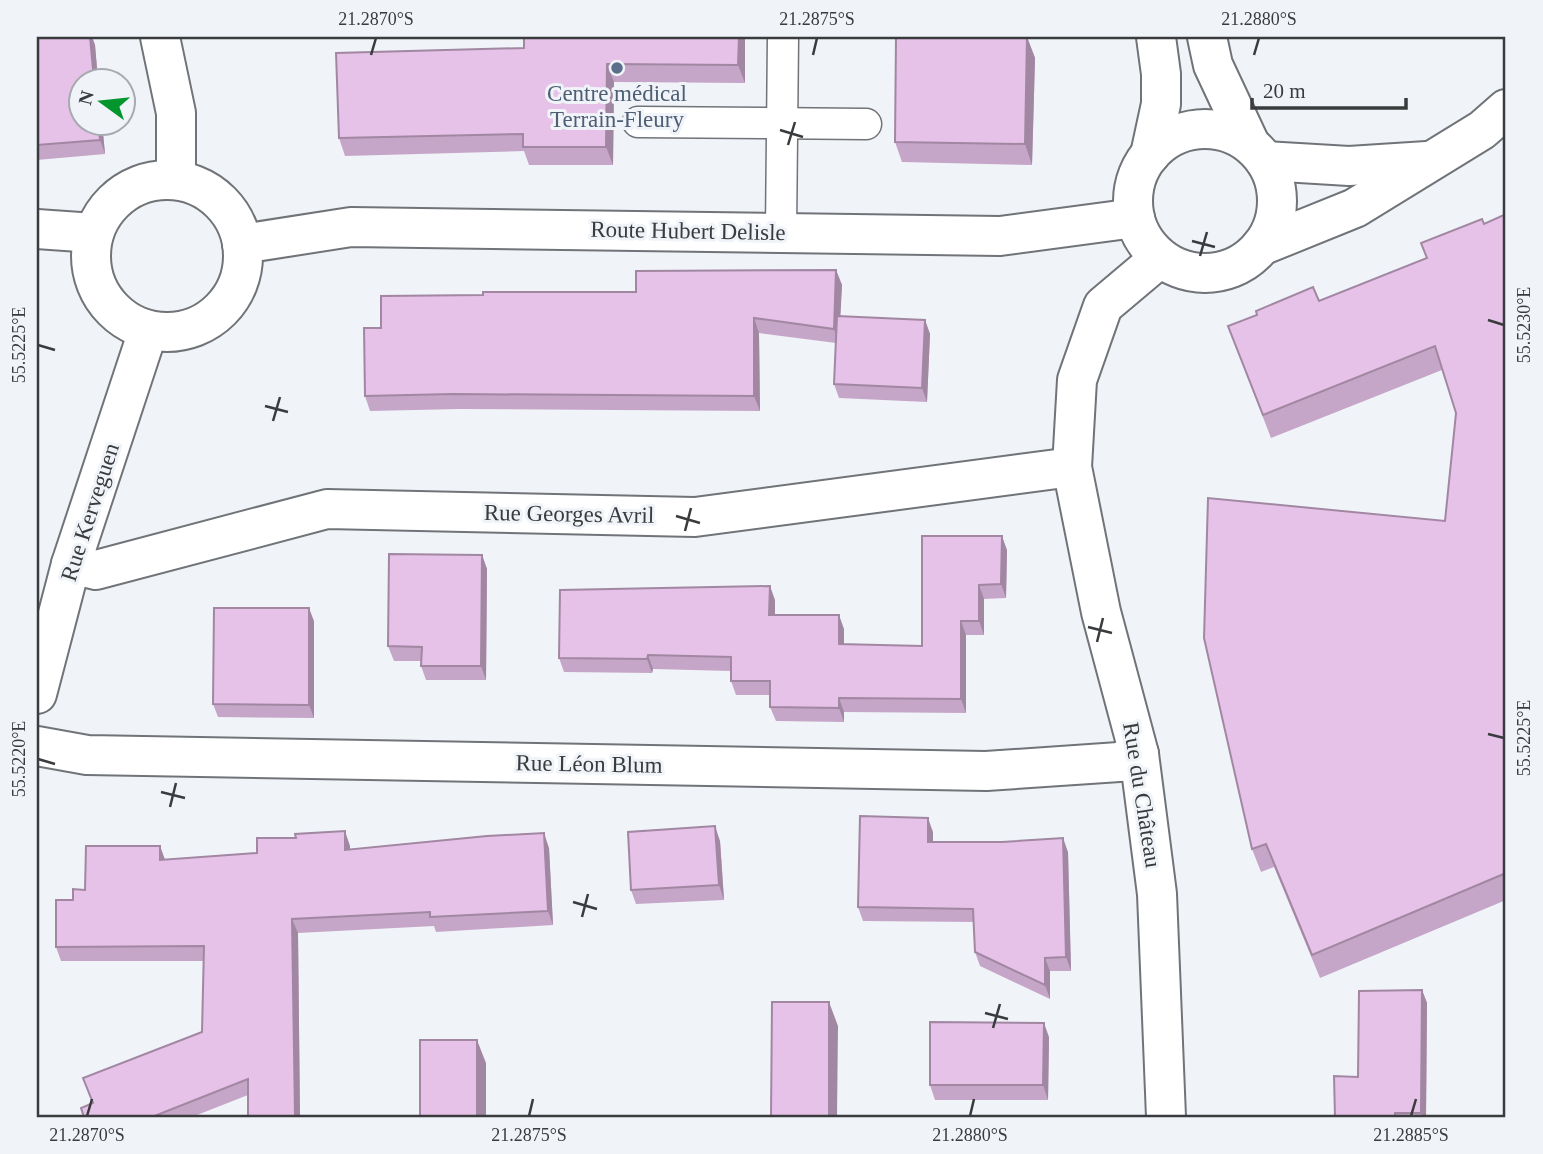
<svg xmlns="http://www.w3.org/2000/svg" width="1543" height="1154" font-family="'Times New Roman',serif">
	<rect width="100%" height="100%" fill="#f0f4f9"/>
	<g fill="none" stroke-linecap="round" stroke-linejoin="round">
		<defs>
			<g id="lane">
				<path d="M638,122L866,124"/>
				<path d="M781,232L783,37"/>
			</g>
			<g id="street">
				<path d="M160,37L176,113V179"/>
				<path d="M1160,258L1103,306L1077,380L1072,467L1101,612L1139,754L1157,894L1166,1117"/>
				<path d="M71,564L96,570L327,509L695,517L1072,467"/>
				<path d="M37,746L87,755L986,771L1119,762L1139,754"/>
			</g>
			<g id="secondary">
				<path d="M1207,37L1213,65L1250,144"/>
				<circle cx="1205" cy="201" r="72"/>
				<path d="M1150,155L1161,104V74L1156,37"/>
				<path d="M1265,161L1349,166L1427,161"/>
				<circle cx="167" cy="256" r="76"/>
				<path d="M37,229L94,233"/>
				<path d="M242,244L351,227L1000,236L1135,218"/>
				<path d="M1261,246L1355,208L1482,130L1506,109"/>
				<path d="M37,694L71,564L148,331"/>
			</g>
		</defs>
		<use href="#lane" stroke="#707377" stroke-width="33"/>
		<use href="#street" stroke="#707377" stroke-width="42"/>
		<use href="#secondary" stroke="#707377" stroke-width="42"/>
		<use href="#lane" stroke="#fff" stroke-width="30"/>
		<use href="#street" stroke="#fff" stroke-width="38"/>
		<use href="#secondary" stroke="#fff" stroke-width="38"/>
	</g>
	<g fill="#c6a6c8">
		<path d="M37,37H92L95,45L98,80H80V122H102L105,154L37,160Z"/>
		<path d="M524,37H745V83L614,82L613,165H529L524,151L345,156L339,138L524,48Z"/>
		<path d="M1027,37L1035,58L1032,165L902,162L895,142Z"/>
		<path d="M1506,214V900L1320,978L1274,867L1261,872L1252,849L1445,521L1456,413L1442,370L1271,438L1237,350L1319,301L1427,258L1484,224Z"/>
		<path d="M836,270L842,285L840,316L925,320L930,334L927,402L839,398L834,384L836,343L759,333L760,411L459,409L370,411L365,396L636,292Z"/>
		<path d="M1007,550L1006,598L984,599V635H966V713L844,712V722L776,721L770,707V695H736L731,681V671L653,669L652,673L564,672L559,658L775,600V615L844,629V644L922,646Z"/>
		<path d="M482,555L487,569L486,680H426L421,666V661H394L388,646Z"/>
		<path d="M314,621V718L218,717L213,704Z"/>
		<path d="M933,832V842L1068,852L1071,971H1050V999L980,966L975,952L974,922L863,921L858,907Z"/>
		<path d="M720,841L724,900L636,904L631,890Z"/>
		<path d="M160,846L165,860L350,846V849L549,848L553,925L436,932L434,926L298,933L300,1117H248V1095L192,1117H84L92,1103L202,1032L204,961H61L56,947L73,900L85,890Z"/>
		<path d="M1422,990L1427,1003L1426,1117H1335L1358,1077Z"/>
		<path d="M1049,1037L1048,1100H935L930,1085Z"/>
	</g>
	<g fill="#a187a2">
		<path d="M90,37H92L95,45L98,80H94Z"/>
		<path d="M739,37H745V83L738,65Z"/>
		<path d="M1027,37L1035,58L1032,165L1025,144Z"/>
		<path d="M607,64L614,82L613,165L606,147Z"/>
		<path d="M98,122H102L105,154L100,140Z"/>
		<path d="M836,270L842,285L839,344L834,329Z"/>
		<path d="M754,318L759,333L760,411L754,396Z"/>
		<path d="M925,320L930,334L927,402L922,388Z"/>
		<path d="M1002,536L1007,550L1006,598L1001,584Z"/>
		<path d="M482,555L487,569L486,680L481,666Z"/>
		<path d="M979,585L984,599V635L979,621Z"/>
		<path d="M770,586L775,600V629L769,615Z"/>
		<path d="M309,608L314,621V718L309,705Z"/>
		<path d="M839,615L844,629V658L839,644Z"/>
		<path d="M961,621L966,635V713L961,699Z"/>
		<path d="M648,655L653,669L652,673L647,659Z"/>
		<path d="M839,698L844,712V722L839,708Z"/>
		<path d="M928,818L933,832V856L928,842Z"/>
		<path d="M715,826L720,841L724,900L719,885Z"/>
		<path d="M345,831L350,846V864L345,850Z"/>
		<path d="M544,833L549,848L553,925L548,911Z"/>
		<path d="M1063,838L1068,852L1071,971L1066,957Z"/>
		<path d="M160,846L165,860H160Z"/>
		<path d="M292,919L298,933L300,1117H295Z"/>
		<path d="M1045,958L1050,971V999L1045,985Z"/>
		<path d="M1422,990L1427,1003L1426,1117H1423L1421,1113Z"/>
		<path d="M829,1002L838,1026L837,1117H829Z"/>
		<path d="M1044,1023L1049,1037L1048,1100L1043,1085Z"/>
		<path d="M477,1040L486,1063V1117H477Z"/>
	</g>
	<g fill="#e6c1e8" stroke="#a187a2" stroke-width="2">
		<path d="M37,37H90L94,80H80V122H98L100,140L37,145Z"/>
		<path d="M524,37H739L738,65L607,64L606,147H523V134L339,138L336,53L524,48Z"/>
		<path d="M896,37H1027L1025,144L895,142Z"/>
		<path d="M1506,214V873L1312,955L1266,844L1252,849L1204,638L1208,498L1445,521L1456,413L1435,346L1263,415L1228,326L1257,315L1256,311L1313,287L1319,301L1427,258L1421,243L1482,219L1484,224Z"/>
		<path d="M836,270L834,329L754,318V396L453,394L365,396L364,328H381V296L483,295V292H636V271Z"/>
		<path d="M837,316L925,320L922,388L834,384Z"/>
		<path d="M922,536H1002L1001,584L979,585V621H961V699L839,698V708L770,707V681H731V657L648,655L647,659L559,658L560,590L770,586L769,615H839V644L922,646Z"/>
		<path d="M389,554L482,555L481,666H421L422,647L388,646Z"/>
		<path d="M214,608H309V705L213,704Z"/>
		<path d="M860,816L928,818V842H1002L1063,838L1066,957L1045,958V985L975,952L973,909L858,907Z"/>
		<path d="M715,826L719,885L631,890L628,832Z"/>
		<path d="M345,831V850L487,836L544,833L548,911L430,917V912L292,919L295,1117H248V1079L152,1117H84L81,1108L93,1103L83,1078L202,1032L204,946L56,947V900H73V889L85,890L86,846H160V860L257,853V838H296L295,834Z"/>
		<path d="M1422,990L1421,1113H1395V1117H1335L1334,1076L1358,1077L1359,991Z"/>
		<path d="M772,1002H829V1117H771Z"/>
		<path d="M930,1022L1044,1023L1043,1085H930Z"/>
		<rect x="420" y="1040" width="57" height="77"/>
	</g>
	<path fill="none" stroke="#393b3d" stroke-width="2.5" d="M371,55L376,38M813,55L817,38M1254,55L1259,38M780,130L803,137M788,145L795,122M1192,241L1215,247M1200,256L1207,232M1488,320L1504,325M38,345L55,350M265,406L288,412M273,421L280,397M676,516L700,523M685,531L691,508M1088,627L1112,633M1097,642L1103,618M1488,734L1504,738M38,759L55,764M161,792L185,798M170,807L176,783M573,902L597,909M582,917L588,894M985,1013L1008,1019M993,1028L1000,1004M87,1116L92,1099M529,1116L533,1099M970,1116L974,1099M1411,1116L1416,1099"/>
	<circle fill="#5c6f8a" stroke="#f0f4f9" stroke-width="2.5" cx="617" cy="68" r="7"/>
	<g text-anchor="middle" dominant-baseline="central" stroke-width="6" stroke-linejoin="round" paint-order="stroke">
		<g font-size="23" fill="#4e5e75" stroke="#f0f4f9">
			<text x="617" y="93">Centre médical<tspan x="617" dy="26">Terrain-Fleury</tspan></text>
		</g>
		<g font-size="23" fill="#393b3d" stroke="#f0f4f9">
			<text transform="translate(688 231) rotate(1)">Route Hubert Delisle</text>
			<text transform="translate(90 512) rotate(-72)">Rue Kerveguen</text>
			<text transform="translate(569 514) rotate(1)">Rue Georges Avril</text>
			<text transform="translate(589 764) rotate(1)">Rue Léon Blum</text>
			<text transform="translate(1142 795) rotate(81)">Rue du Château</text>
		</g>
	</g>
	<rect width="1543" height="1154" fill="none" stroke="#f0f4f9" stroke-width="77"/>
	<g transform="translate(102 102) rotate(285)"><circle r="33" fill="#f0f4f9" stroke="#a7aaae" stroke-width="2"/>
	<path d="M0-5L12 26L0 18L-12 26Z" fill="#02962d"/>
	<text y="-10" font-size="19" font-weight="bold" text-anchor="middle" fill="#393b3d">N</text>
	</g>
	<path d="M1252 98v10h154v-10" fill="none" stroke="#393b3d" stroke-width="3.5"/>
	<text x="1263" y="98" font-size="21" fill="#393b3d" stroke="#f0f4f9" stroke-width="5" paint-order="stroke">20 m</text>
	<rect x="38" y="38" width="1466" height="1078" fill="none" stroke="#393b3d" stroke-width="2.5"/>
	<g font-size="18" text-anchor="middle" fill="#393b3d">
		<text x="376" y="25">21.2870°S</text>
		<text x="817" y="25">21.2875°S</text>
		<text x="1259" y="25">21.2880°S</text>
		<text transform="translate(1524 325) rotate(-90)" y="6">55.5230°E</text>
		<text transform="translate(19 345) rotate(-90)" y="6">55.5225°E</text>
		<text transform="translate(1524 738) rotate(-90)" y="6">55.5225°E</text>
		<text transform="translate(19 759) rotate(-90)" y="6">55.5220°E</text>
		<text x="87" y="1141">21.2870°S</text>
		<text x="529" y="1141">21.2875°S</text>
		<text x="970" y="1141">21.2880°S</text>
		<text x="1411" y="1141">21.2885°S</text>
	</g>
</svg>
